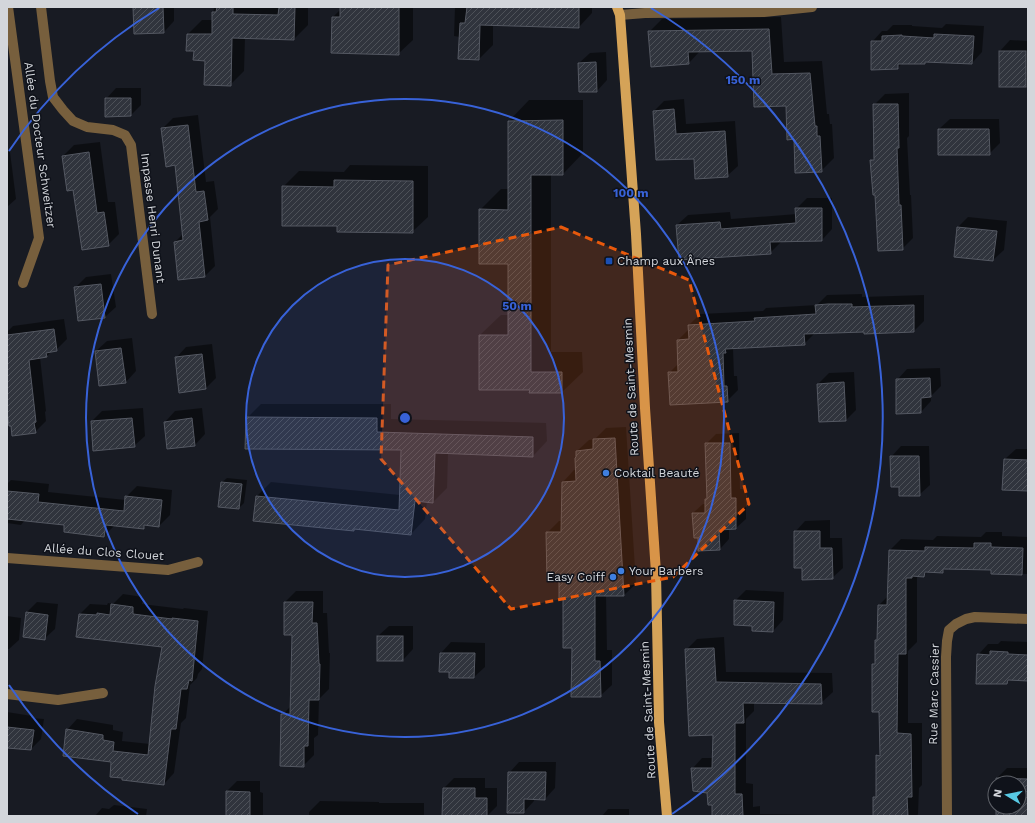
<svg xmlns="http://www.w3.org/2000/svg" width="1035" height="823" font-family="'Work Sans',sans-serif">
	<defs>
		<pattern id="building-hatch" width="6" height="6" patternUnits="userSpaceOnUse"><rect width="6" height="6" fill="#30343d"/><path d="M-1 1l2-2M0 6l6-6M5 7l2-2" fill="none" stroke="#4d5158"/></pattern>
	</defs>
	<rect width="100%" height="100%" fill="#181b23"/>
	<g fill="#0007">
		<path d="M134,7H174V21L164,32Z"/>
		<path d="M214,7H308V25L294,39L245,38L244,71L230,85L206,60L195,50L188,34L202,20H213Z"/>
		<path d="M341,7H413V40L398,54L333,17L341,9Z"/>
		<path d="M455,7H592V13L579,27L493,25V45L479,59L459,58L460,37L454,36Z"/>
		<path d="M781,17L784,62L822,61L827,114H829L830,124H832L834,158L821,171L794,138L787,105L753,50L700,51L689,63L649,32L662,19Z"/>
		<path d="M946,24L984,26L982,52L972,63L926,61L902,63L898,68L872,42L882,31H887L893,25H912V26L942,28Z"/>
		<path d="M1010,40L1028,41V86H1000V51Z"/>
		<path d="M606,52L607,80L597,91L579,63L590,53Z"/>
		<path d="M116,88H141V105L131,115L106,99Z"/>
		<path d="M909,93V136L907,138L910,195H911L913,238L902,249L872,161L875,157L874,105L885,94Z"/>
		<path d="M684,99L686,124L735,121L738,166L727,176L695,158L654,111L664,101Z"/>
		<path d="M529,100H583V153L563,174H551V352H582L583,372L562,392H531V389L480,335L501,315H509V263L480,210L501,189H509V121Z"/>
		<path d="M198,115L206,182L214,181L218,209L210,217L215,266L205,276L175,242L183,234L176,164L162,129L173,118Z"/>
		<path d="M950,119H999L1000,143L989,154L939,129Z"/>
		<path d="M100,142L108,202H115L119,234L108,245L74,189L63,156L74,145Z"/>
		<path d="M7,152H10L16,199L7,207Z"/>
		<path d="M350,165L428,166V217L412,232L338,225L283,187L299,171L344,172Z"/>
		<path d="M807,198H832V229L822,240L781,241V242L770,253L677,225L688,215L730,212L731,219L797,214L796,209Z"/>
		<path d="M968,217L1007,221L1004,250L993,260L958,227Z"/>
		<path d="M111,274L116,307L105,317L79,320L75,288L86,277Z"/>
		<path d="M862,294V297L924,295V321L914,331H865L815,333L804,344L733,348L734,376H737L738,390L727,401L669,373L679,363L678,340L688,330H690L689,325L700,314L763,311L766,308L817,305L827,295Z"/>
		<path d="M64,319L67,339L56,350L52,351L46,357H40L46,411L45,412L46,421L35,432L7,403V332L13,326Z"/>
		<path d="M132,338L136,371L126,382L96,351L107,341Z"/>
		<path d="M212,344L216,378L206,388L176,358L186,347Z"/>
		<path d="M940,368L941,386L931,396V401L921,412L897,380L907,369Z"/>
		<path d="M854,372L856,410L846,420L818,384L829,373Z"/>
		<path d="M261,404H391V419L546,423L547,441L533,456L448,453L447,488L433,502L427,501L425,519L411,534L355,528L353,530L257,496L271,482L400,495L402,449L247,418Z"/>
		<path d="M143,408L145,436L134,446L92,421L102,411Z"/>
		<path d="M202,408L205,434L195,445L165,422L175,411Z"/>
		<path d="M626,427L636,584L624,595H606L607,650H612V685L600,696L573,647L564,597L547,533L559,521H562L563,482L574,470H576L577,451L589,440L595,439L606,428Z"/>
		<path d="M739,433L740,489H746V519L736,528L729,529V539L720,549L699,537L693,513L703,504H706V499L708,498L706,444L716,434Z"/>
		<path d="M901,446H929L930,485L919,495L900,485L891,457Z"/>
		<path d="M1016,449H1028V490L1005,459Z"/>
		<path d="M227,478L247,480L244,503L239,508L221,483Z"/>
		<path d="M11,480L49,484L48,492L126,500V497L137,486L172,490L170,515L159,526L147,524L143,528L115,525L104,536L66,524L25,520L21,525L7,523V484Z"/>
		<path d="M830,520V538H842L843,568L832,578L803,567L795,532L805,521Z"/>
		<path d="M986,532H1002V536L1028,537V574L992,573V569L946,568L942,572L928,571L924,576L917,575V642L908,651V723H922V785L919,788L918,814L917,816H713V804L708,792L692,769L702,758H713L714,734L686,650L697,639L724,637L726,672L832,673L833,692L822,702H754V711L746,719V783L753,784V807L760,806V814L874,816V797L877,794V756L881,753L880,711L873,664L876,662V640L878,638L879,605L888,596L890,550L901,539L933,540L937,536L981,537Z"/>
		<path d="M746,590L784,592L783,620L773,631L753,625L735,601Z"/>
		<path d="M296,591H323V613H327L329,653H330L329,689L319,699L318,735L314,738V755L303,766L282,715L291,706L293,634L285,602Z"/>
		<path d="M123,594L143,597L142,604L183,609L184,608L208,611L202,669L198,674L197,678L190,685L186,718L181,723L174,773L164,784L112,762L67,730L77,719L113,725V730L123,732L122,741L150,744L163,646L80,614L90,604L107,605L108,603L113,604Z"/>
		<path d="M37,602L58,604L55,629L44,639L27,612Z"/>
		<path d="M7,616L21,618L19,640L9,649H7Z"/>
		<path d="M389,626H413V649L403,660L378,636Z"/>
		<path d="M1001,641L1028,642V680L1011,679L1007,683L978,655L988,644H998Z"/>
		<path d="M451,642L485,643V667L474,677H450V671H440L441,653Z"/>
		<path d="M7,712L32,716L31,718L44,719L41,739L31,749L7,747Z"/>
		<path d="M519,762H556L555,788L545,799H534V801L524,812L509,773Z"/>
		<path d="M1007,768H1028V816H997V807H1019V783H997V778Z"/>
		<path d="M454,778H485V788H497V806L487,816L444,788Z"/>
		<path d="M237,781H260V792L263,793V815L262,816H227V791Z"/>
		<path d="M320,801L379,802V803H424V816H309V812Z"/>
		<path d="M114,805L147,809L146,816H95L102,808L109,809Z"/>
		<path d="M608,809H629V816H602Z"/>
	</g>
	<g fill="url(#building-hatch)" stroke="#545862">
		<path d="M133,7H163L164,33L134,34Z"/>
		<path d="M217,7H233V14L278,15L279,7H295L294,40L232,38L231,86L204,85L205,61L193,60L194,51H186L187,34H212V12H216Z"/>
		<path d="M340,7H399V55L331,53L332,17H340Z"/>
		<path d="M467,7H579V28L480,25L479,60L458,59L460,23H465Z"/>
		<path d="M769,29L772,74L810,73L815,126H817V136H820L822,172L795,173L794,139L787,140L786,106L754,107L752,51L688,52L689,64L651,67L648,31Z"/>
		<path d="M934,34L974,36L972,64L925,62V64H898V69L871,70V41H882V36L902,35V36L934,38Z"/>
		<rect x="999" y="51" width="27" height="36"/>
		<path d="M596,62L597,92H579L578,63Z"/>
		<path d="M105,98H131V116L105,117Z"/>
		<path d="M873,104H898L899,148H897L899,205H901L903,250L878,251L875,195H873L870,160H874Z"/>
		<path d="M674,109L676,134L725,131L728,177L695,179L694,159L656,160L653,111Z"/>
		<path d="M563,120V175H531V372H562V393H529L530,390H479V335H508V264H479V209L508,210V121Z"/>
		<path d="M188,125L196,192L204,191L208,220L199,222L205,277L178,280L174,242L183,240L175,165L166,167L161,128Z"/>
		<path d="M938,129H989L990,155H938Z"/>
		<path d="M89,152L97,213L104,212L109,246L82,250L73,190L67,191L62,156Z"/>
		<path d="M334,180L413,181V233L337,232V226H282V186L334,187Z"/>
		<path d="M795,208H822V241L770,242L771,254L679,260L676,225L720,222L721,229L796,223Z"/>
		<path d="M957,227L997,231L993,261L954,257Z"/>
		<path d="M101,284L105,318L78,321L74,287Z"/>
		<path d="M828,304H852V307L914,305V332L864,334V332L804,334L805,345L725,349L726,353H723L724,386H727L728,402L670,405L668,372H678L677,340L689,339L688,325L755,321L754,318L816,314L815,305Z"/>
		<path d="M54,329L57,351L46,353L47,357L29,360L36,422L34,423L36,433L12,436L11,426H9L7,411V335Z"/>
		<path d="M121,348L126,383L99,386L95,351Z"/>
		<path d="M202,354L206,389L179,393L175,357Z"/>
		<path d="M930,378L931,397L921,398V413L896,414V379Z"/>
		<path d="M844,382L846,421L819,422L817,384Z"/>
		<path d="M246,417L377,418V432L533,437V457L435,453L433,503L415,501L411,535L354,529V531L253,521L256,496L399,510L401,450L245,449Z"/>
		<path d="M132,418L135,447L93,451L91,421Z"/>
		<path d="M192,418L195,446L167,449L164,422Z"/>
		<path d="M615,438L624,596H595V661H600L601,697H571L572,648H563V598H559V581H547L546,532H561L562,482L576,481L575,458L576,457V451L593,449V439Z"/>
		<path d="M705,443H730L731,498H736V529L719,530L720,550L698,551V538H694L692,513H705V499H707Z"/>
		<path d="M890,456H919L920,496H899V487H891Z"/>
		<path d="M1004,459L1028,460V491L1002,490Z"/>
		<path d="M221,482L242,484L239,509L218,507Z"/>
		<path d="M7,491L39,494L38,502L124,511L125,496L162,500L159,527L144,525V529L106,525L104,537L64,532V525L7,519Z"/>
		<path d="M794,531H820V548H832L833,579L802,580V568H794Z"/>
		<path d="M974,543H991V547L1023,548L1022,575L991,574V570L943,569V573L925,572L924,577L912,576V578H906V654H898L897,733L911,734L912,797H907L908,816H873V797H876V755L880,756L879,712H872V664H875V640H877L878,605H887L889,550L925,551V547L974,548Z"/>
		<path d="M734,600L774,602L773,632L752,631V626L734,625Z"/>
		<path d="M284,602H313L312,623H317L319,664H320L319,700H309L308,746H304V767L280,766L281,714H290L292,635H284Z"/>
		<path d="M111,604L133,607V614L172,619V618L198,621L192,681L189,680L187,689H181L176,729H171L164,785L122,780V778L110,777L111,762L63,756L66,729L103,735V740L114,742L113,751L148,755L155,686L162,647L76,637L79,614L97,615V613L110,615Z"/>
		<path d="M26,612L48,615L45,640L23,637Z"/>
		<rect x="377" y="636" width="26" height="25"/>
		<path d="M714,648L716,682L821,684L822,704L743,703L744,723H735V794H742L743,816H712V805H708L707,793L693,791L691,768H712L713,735L689,736L685,649Z"/>
		<path d="M990,651L1008,652V654L1028,655V681L1008,680L1007,684H976L977,654L990,655Z"/>
		<path d="M440,653H475L474,678H449V672H439Z"/>
		<path d="M7,727L34,730L31,750L7,748Z"/>
		<path d="M508,772H546L545,800L524,799V813H507Z"/>
		<path d="M996,778L1028,779V816H996V807H1019V783H996Z"/>
		<path d="M443,788H475V798H487V816H442Z"/>
		<path d="M226,791L250,792V816H226Z"/>
	</g>
	<g fill="none" stroke-linecap="round" stroke-linejoin="round">
		<g stroke="#775f3d" stroke-width="10">
			<path d="M8,7L39,238L23,283"/>
			<path d="M41,7L50,81L53,97L63,110L73,121L87,127L113,130L125,135L131,145L152,314"/>
			<path d="M620,15L645,13L764,12L812,7"/>
			<path d="M7,558L168,570L198,562"/>
			<path d="M7,694L58,700L103,693"/>
			<path d="M947,816L946,657L947,641L949,630L956,624L966,619L975,617L1028,619"/>
		</g>
		<path stroke="#d5a358" stroke-width="10" d="M617,7L620,15L636,234L645,408L656,573L659,722L667,816"/>
	</g>
	<path fill="#e8590c" fill-opacity="0.2" stroke="#e8590c" stroke-width="3" stroke-dasharray="8 5" stroke-linejoin="round" d="M561,227L689,280L749,504L673,577L511,609L381,459L388,265Z"/>
	<circle cx="405" cy="418" r="159" fill="#3862d8" fill-opacity=".12"/>
	<g fill="none" stroke="#3862d8" stroke-width="2">
		<circle cx="405" cy="418" r="159"/>
		<circle cx="405" cy="418" r="319"/>
		<path d="M138 814A478 478 0 0 1 9 685M9 151A478 478 0 0 1 159 8M651 8A478 478 0 0 1 672 814"/>
	</g>
	<rect fill="#1a4fb4" stroke="#0f121a" stroke-width="1.5" x="605" y="257" width="8" height="8" rx="2"/>
	<g fill="#3f7fe0" stroke="#0f121a" stroke-width="1.5">
		<circle cx="606" cy="473" r="4"/>
		<circle cx="621" cy="571" r="4"/>
		<circle cx="613" cy="577" r="4"/>
	</g>
	<g text-anchor="middle" dominant-baseline="central" stroke-width="3" stroke-linejoin="round" paint-order="stroke">
		<g font-size="12" fill="#d3d6db" stroke="#0f121a">
			<text transform="translate(40 145) rotate(82)">Allée du Docteur Schweitzer</text>
			<text transform="translate(153 218) rotate(83)">Impasse Henri Dunant</text>
			<text transform="translate(631 387) rotate(-93)">Route de Saint-Mesmin</text>
			<text transform="translate(104 552) rotate(4)">Allée du Clos Clouet</text>
			<text transform="translate(934 694) rotate(-89)">Rue Marc Cassier</text>
			<text transform="translate(648 710) rotate(-93)">Route de Saint-Mesmin</text>
		</g>
		<g font-size="12" fill="#d3d6db" stroke="#0f121a" text-anchor="start">
			<text x="617" y="261">Champ aux Ânes</text>
			<text x="614" y="473">Coktail Beauté</text>
			<text x="629" y="571">Your Barbers</text>
			<text x="605" y="577" text-anchor="end">Easy Coiff</text>
		</g>
	</g>
	<circle cx="405" cy="418" r="6" fill="#3862d8" stroke="#0f121a" stroke-width="2"/>
	<g font-size="12" text-anchor="middle" font-weight="bold" fill="#3862d8" stroke="#0f121a" stroke-width="3" stroke-linejoin="round" paint-order="stroke">
		<text x="743" y="84">150 m</text>
		<text x="631" y="197">100 m</text>
		<text x="517" y="310">50 m</text>
	</g>
	<rect width="1035" height="823" fill="none" stroke="#d3d6db" stroke-width="16"/>
	<g transform="translate(1007 795) rotate(280)"><circle r="19" fill="#0f121a" stroke="#5d6067"/>
	<path d="M0-3L7 15L0 10L-7 15Z" fill="#58c9e4"/>
	<text y="-6" font-size="11" font-weight="bold" text-anchor="middle" fill="#d3d6db">N</text>
	</g>
</svg>
